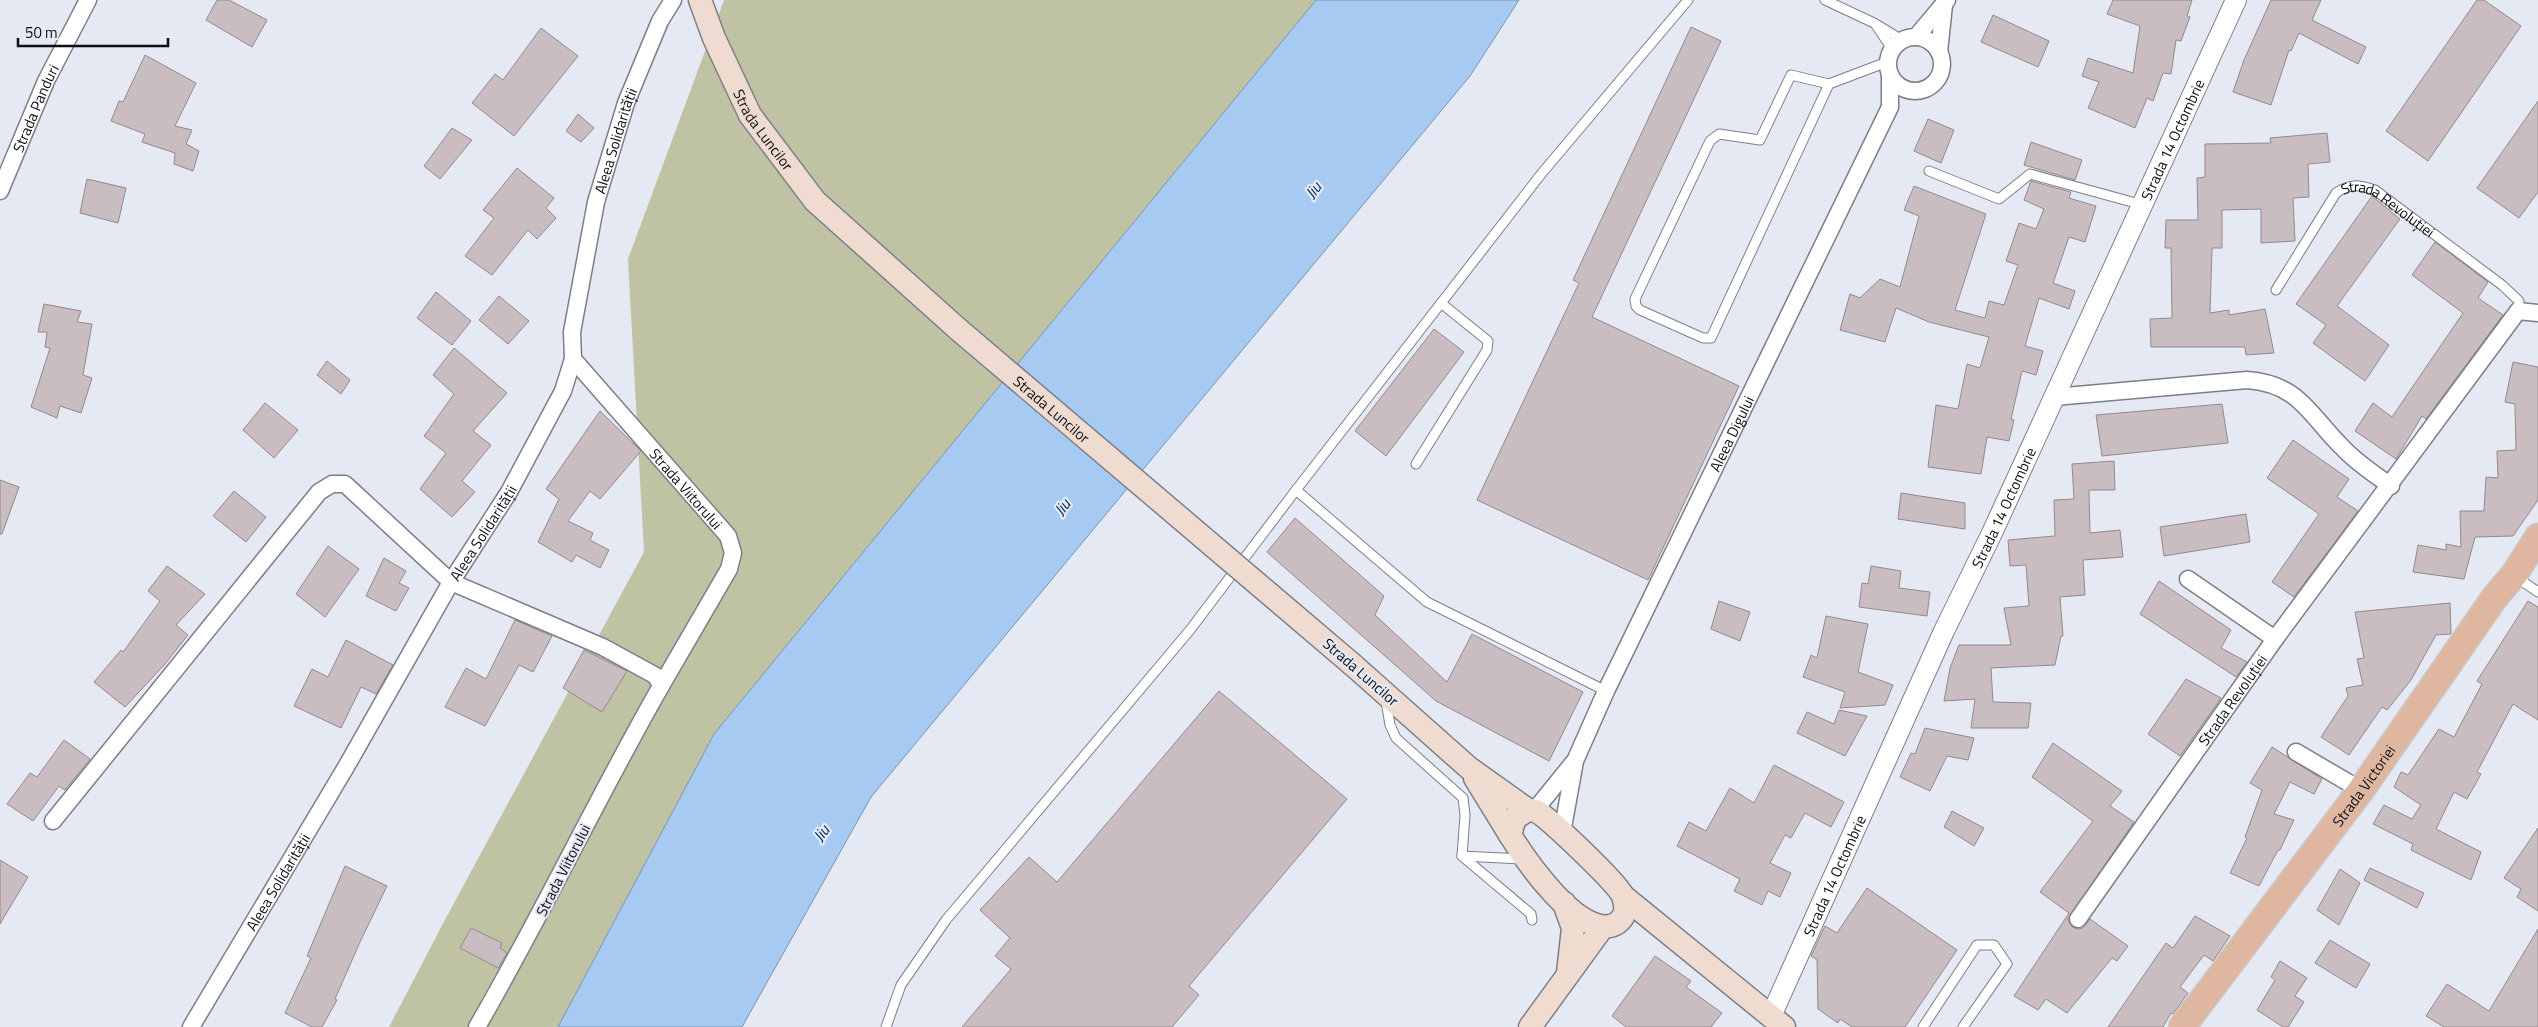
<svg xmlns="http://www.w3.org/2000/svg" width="2538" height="1027" font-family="'Titillium Web',sans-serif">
	<rect width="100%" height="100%" fill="#e5e9f4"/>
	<path fill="#bfc3a4" d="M724,0H1316L714,734L558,1027H389L447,916L644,552L628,259Z"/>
	<path fill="#a7caf2" stroke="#7992af" d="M1316,0H1519L1470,76L871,797L742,1027H558L714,734Z"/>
	<g fill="#cabdc1" stroke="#94888c">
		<path d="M217,0H229L267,20L252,47L206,20Z"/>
		<path d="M2113,0H2192L2187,16L2190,17L2181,41L2176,40L2171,74L2163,73L2153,101L2147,98L2135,128L2088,108L2099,82L2082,76L2088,58L2133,73L2140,26L2107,14Z"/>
		<path d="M2271,0H2321L2312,20L2366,47L2358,64L2299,33L2291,51L2289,50L2271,105L2233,92L2244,60Z"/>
		<path d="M2477,0H2484L2521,26L2428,161L2386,131Z"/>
		<path d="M1993,15L2049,41L2038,67L1981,42Z"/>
		<path d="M1691,27L1721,41L1592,317L1739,386L1648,580L1477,500L1579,283L1573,280Z"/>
		<path d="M541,28L578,56L514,136L472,103L495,74L503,80Z"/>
		<path d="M145,55L196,83L175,126L192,130L186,144L199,151L193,171L174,164L175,153L142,142L145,134L111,121L119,101L123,102Z"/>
		<path d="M2538,101V192L2519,218L2477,188Z"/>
		<path d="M578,114L594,128L581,142L566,131Z"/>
		<path d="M1928,119L1954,130L1941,163L1914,151Z"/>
		<path d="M452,128L472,140L440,179L424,166Z"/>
		<path d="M2327,133L2330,162L2308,164L2309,197L2293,198L2295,241L2261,243V209L2222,210V248H2212L2210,313L2229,310V315L2265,309L2274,353L2246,355L2245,347H2151L2150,319L2172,318L2171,248H2165L2166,220H2198L2197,178L2205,177V144L2271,143L2270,138Z"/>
		<path d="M2031,142L2082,160L2075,180L2024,165Z"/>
		<path d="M517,168L554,198L546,208L556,218L537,239L528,230L492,275L465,256L494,218L483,210Z"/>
		<path d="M87,179L126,188L118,223L80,213Z"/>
		<path d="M2031,181L2071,192L2069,198L2096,206L2085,242L2069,237L2053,283L2075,291L2069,309L2039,298L2025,346L2043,351L2036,375L2022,371L2011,419L2014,420L2009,441L1987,437L1981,474L1928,467L1936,405L1958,409L1967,364L1980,368L1989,337L1929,322L1896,308L1885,342L1840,330L1850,294L1860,298L1880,279L1900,287L1919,216L1904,210L1914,186L1986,214L1955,310L1985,318L1989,301L2004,305L2018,265L2006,261L2019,223L2036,229L2044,209L2024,200Z"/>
		<path d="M2372,196L2400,219L2337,306L2389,345L2365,381L2313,343L2326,325L2296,304Z"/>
		<path d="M2435,242L2488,282L2478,298L2503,315L2426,419L2422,416L2396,459L2355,431L2373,403L2392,417L2463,313L2412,275Z"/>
		<path d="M436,292L471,321L452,345L417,318Z"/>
		<path d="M499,296L529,321L508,344L479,320Z"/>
		<path d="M44,304L81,311L77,322L92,324L83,375L92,378L81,413L60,406L57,418L31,407L50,348L45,347L47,332H38Z"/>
		<path d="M1434,329L1464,352L1386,456L1355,431Z"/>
		<path d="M454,348L507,393L473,431L491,445L462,481L475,492L452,517L420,489L446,453L424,436L454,394L433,375Z"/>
		<path d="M327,361L350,380L341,394L317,375Z"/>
		<path d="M2513,362L2538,367V500L2513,536L2475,537L2464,579L2413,572L2418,545L2446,550V544L2461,547L2460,511H2484L2486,477L2498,478L2497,451L2516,450L2515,404L2505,402Z"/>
		<path d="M265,403L298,430L274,458L243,430Z"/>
		<path d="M2222,404L2228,443L2102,456L2096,415Z"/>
		<path d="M600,411L641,451L600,499L590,491L568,521L593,533L590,540L609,550L600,568L576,555L572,562L538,542L559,499L546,489Z"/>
		<path d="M2293,440L2349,479L2337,497L2358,511L2294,597L2272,582L2319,514L2267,478Z"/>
		<path d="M2114,461L2115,490H2089L2090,533L2120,530L2123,557L2083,560L2085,595L2060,597L2063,636H2061L2055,665L1991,668L1993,702L2031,703L2028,728H1971L1975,699L1944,701L1950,668L1959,645H2011L2004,608L2029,606L2026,565L2010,566L2008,540L2055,536L2054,500L2074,499L2072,464Z"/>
		<path d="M0,480L19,487L2,534H0Z"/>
		<path d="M234,491L266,517L246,542L213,516Z"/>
		<path d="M1901,493L1965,503V529L1898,519Z"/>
		<path d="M2246,514L2250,542L2164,556L2160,527Z"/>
		<path d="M1295,518L1384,596L1375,615L1447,682L1472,634L1583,692L1549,761L1436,701L1267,552Z"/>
		<path d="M328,546L359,569L325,617L296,594Z"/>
		<path d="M384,558L406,571L399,583L409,588L396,611L366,596Z"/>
		<path d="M167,566L205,594L176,625L188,635L165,664L125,707L94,682L121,650L123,652L160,601L148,591Z"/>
		<path d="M1871,566L1901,571L1899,588L1930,592L1927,616L1859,607L1862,583L1868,584Z"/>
		<path d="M2159,581L2231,630L2221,648L2247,662L2236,677L2140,614Z"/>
		<path d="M1719,601L1750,612L1740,641L1711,629Z"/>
		<path d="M2528,601L2538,607V720L2513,704L2477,772L2481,774L2467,799L2454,792L2436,829L2481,852L2471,880L2411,850L2413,844L2373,824L2384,805L2412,819L2421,805L2394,787L2401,772L2408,775L2439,729L2454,737L2482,684L2477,681Z"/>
		<path d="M2450,603L2451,634L2436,635L2411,680L2387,710L2382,707L2349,755L2321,737L2348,696L2346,688L2363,685L2357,659L2364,658L2355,612Z"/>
		<path d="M1826,616L1868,624L1858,672L1893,685L1885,705L1840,708L1845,692L1803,677L1811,655L1817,658Z"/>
		<path d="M515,620L552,636L533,672L519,665L485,726L445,707L466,668L486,679Z"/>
		<path d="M346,640L393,665L376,694L361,687L341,728L294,706L312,669L328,677Z"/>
		<path d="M584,650L627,671L602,712L563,688Z"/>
		<path d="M2186,679L2221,698L2180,756L2148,734Z"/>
		<path d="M1219,691L1347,799L1189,986L1199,995L1172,1027H962L1011,969L995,956L1010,938L980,910L1029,857L1057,882Z"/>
		<path d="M1839,710L1867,716L1845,756L1797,733L1807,712L1834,724Z"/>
		<path d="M1925,728L1974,738L1968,760L1947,756L1930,791L1900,777L1911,753L1915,754Z"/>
		<path d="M64,740L90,759L65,790L59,786L33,821L7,804L30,773L37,777Z"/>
		<path d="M2053,743L2122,791L2110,806L2134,822L2068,919L2072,927L2078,929L2083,928L2090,919L2128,946L2117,961L2112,958L2067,1013L2046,999L2038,1010L2014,996L2069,913L2040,892L2093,821L2032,777Z"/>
		<path d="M2272,747L2322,779L2314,794L2290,782L2274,814L2294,820L2280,850H2278L2259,886L2230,873L2247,838L2245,837L2262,790L2250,783Z"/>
		<path d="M1774,765L1844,802L1831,827L1805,813L1791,838L1785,835L1770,863L1791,873L1780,897L1768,891L1762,905L1734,891L1740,879L1677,846L1689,822L1706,831L1730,788L1754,803Z"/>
		<path d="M1952,811L1984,828L1974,846L1944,827Z"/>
		<path d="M2538,828V911L2517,897L2521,889L2504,878Z"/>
		<path d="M0,860L28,877L0,924Z"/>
		<path d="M345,866L387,886L360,942L335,999L337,1000L322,1027H312L285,1013L311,958L307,956Z"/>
		<path d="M2370,868L2424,893L2417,908L2364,880Z"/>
		<path d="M2340,869L2360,883L2339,925L2317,910Z"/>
		<path d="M1867,888L1957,950L1905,1027H1852L1840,1019L1838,1023L1818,1009L1817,960L1811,956L1825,926L1837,933Z"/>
		<path d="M2195,916L2230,936L2213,961L2204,955L2180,987L2188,993L2173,1014L2171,1013L2163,1027H2108L2166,943L2173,948Z"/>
		<path d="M471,928L502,943L500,948L507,953L498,968L460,948Z"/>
		<path d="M2538,929V1027H2444L2426,1016L2447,984L2489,1011Z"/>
		<path d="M2330,940L2370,964L2356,988L2315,963Z"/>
		<path d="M1655,956L1691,981L1686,987L1722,1013L1711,1027H1626L1612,1016Z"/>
		<path d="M2280,961L2307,978L2295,996L2304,1002L2288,1027H2283L2257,1010L2275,980L2271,977Z"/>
	</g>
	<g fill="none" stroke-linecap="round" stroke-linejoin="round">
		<defs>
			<g id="service">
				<path d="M1825,0L1874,23L1902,40"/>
				<path d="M1876,25L1892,49"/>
				<path d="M1829,84L1711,338H1703L1640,310L1636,306L1635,299L1710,141L1719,134L1760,140L1791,75L1829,84L1887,62"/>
				<path d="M1929,171L1999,199L2030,174L2143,205"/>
				<path id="s1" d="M2276,290L2336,193C2350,183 2359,185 2375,190L2502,285L2519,301L2518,311"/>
				<path d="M1416,464L1487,350L1488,341L1441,303"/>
				<path d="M2516,577L2538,592"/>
				<path d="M1606,691L1427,602L1296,490L1542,173L1688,0"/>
				<path d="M1386,701L1390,725L1396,738L1463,798L1465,815L1462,856"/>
				<path d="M1462,856L1531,914L1532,920"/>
				<path d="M1462,856L1522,859"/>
				<path d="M886,1027L901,985L946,920L1190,630L1296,490"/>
				<path d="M1923,1027L1977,945H1994L2007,964L1963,1027"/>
			</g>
			<g id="minor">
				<path d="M1916,37L1947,0"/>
				<circle cx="1915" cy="64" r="27"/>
				<path d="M1939,52L1944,5"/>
				<path id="s2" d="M0,191L46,81L88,0"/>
				<path id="s3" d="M573,359L728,536L733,553L729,569L661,686"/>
				<path d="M2054,397L2247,380C2300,384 2309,415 2343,448C2357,463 2374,474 2391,486"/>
				<path d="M2188,579L2275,639"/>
				<path d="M2296,752L2361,790"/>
				<path d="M1535,810L1573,763"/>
				<path d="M53,821L319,492L332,484H345L451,582L603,647L656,676L661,686C597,798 542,915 477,1027"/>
				<path id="s4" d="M1562,833L1575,761L1606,691L1890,107V76"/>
				<path id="s5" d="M2078,919L2275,639L2518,311L2538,313"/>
				<path id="s6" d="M191,1027L346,767L451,582L509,492L563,391L573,359L572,332L596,202L626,103L660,21L673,0"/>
			</g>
			<g id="tertiary">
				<path id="s7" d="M1771,1016L1944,631L1992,533L2236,0"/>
			</g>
			<g id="secondary">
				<path id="s8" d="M700,0L714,38L750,115L815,201L959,330"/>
				<path d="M1353,665L1469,768L1528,810"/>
				<path d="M1475,778L1510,835"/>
				<path d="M1528,810C1531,810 1533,810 1536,811C1549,818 1617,883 1623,896C1624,899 1626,908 1625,911C1624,918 1617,925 1610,926C1576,933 1526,861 1510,835L1515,818Z"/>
				<path d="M1623,896L1784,1027"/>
				<path d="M1564,903L1573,928L1568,973"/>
				<path d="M1530,1027L1602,928"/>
			</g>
			<g id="primary">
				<path id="s9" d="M2182,1027L2361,790L2495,597L2513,576L2538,537"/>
			</g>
		</defs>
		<use href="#service" stroke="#7c7f89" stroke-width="11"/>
		<use href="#minor" stroke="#7c7f89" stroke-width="19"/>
		<use href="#tertiary" stroke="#7c7f89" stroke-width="22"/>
		<use href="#secondary" stroke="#7c7f89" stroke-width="25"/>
		<use href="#primary" stroke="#cacacb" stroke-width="29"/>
		<use href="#service" stroke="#fff" stroke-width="9"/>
		<use href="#minor" stroke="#fff" stroke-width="16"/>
		<use href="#tertiary" stroke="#fff" stroke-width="20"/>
		<use href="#secondary" stroke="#efdbcf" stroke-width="22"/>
		<use href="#primary" stroke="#dfb6a0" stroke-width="26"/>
		<defs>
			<g id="secondary-bridge">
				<path id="s10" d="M959,330L1353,665"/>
			</g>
		</defs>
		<use href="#secondary-bridge" stroke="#7c7f89" stroke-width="25" stroke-linecap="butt"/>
		<use href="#secondary-bridge" stroke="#efdbcf" stroke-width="22"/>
	</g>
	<g text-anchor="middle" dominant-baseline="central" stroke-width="4.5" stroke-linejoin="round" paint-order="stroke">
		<g font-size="15" fill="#0e0f12" stroke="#e5e9f4">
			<text stroke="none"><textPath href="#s2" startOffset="90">Strada Panduri</textPath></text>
			<text stroke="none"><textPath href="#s8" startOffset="145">Strada Luncilor</textPath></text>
			<text stroke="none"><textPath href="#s7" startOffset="964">Strada 14 Octombrie</textPath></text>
			<text stroke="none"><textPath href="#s6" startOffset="994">Aleea Solidarității</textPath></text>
			<text stroke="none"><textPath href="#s1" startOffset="174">Strada Revoluției</textPath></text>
			<text stroke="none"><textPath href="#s10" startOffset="122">Strada Luncilor</textPath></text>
			<text stroke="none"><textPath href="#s4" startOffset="436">Aleea Digului</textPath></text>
			<text stroke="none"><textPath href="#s3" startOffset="172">Strada Viitorului</textPath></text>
			<text stroke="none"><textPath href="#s7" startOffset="559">Strada 14 Octombrie</textPath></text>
			<text stroke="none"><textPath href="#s6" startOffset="574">Aleea Solidarității</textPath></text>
			<text transform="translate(1361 672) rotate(41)">Strada Luncilor</text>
			<text stroke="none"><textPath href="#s5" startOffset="268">Strada Revoluției</textPath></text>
			<text stroke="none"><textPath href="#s9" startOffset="302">Strada Victoriei</textPath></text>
			<text transform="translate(563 870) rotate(-63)">Strada Viitorului</text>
			<text stroke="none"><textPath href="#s7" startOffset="154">Strada 14 Octombrie</textPath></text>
			<text stroke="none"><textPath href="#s6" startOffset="169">Aleea Solidarității</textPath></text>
		</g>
		<g font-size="16" font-style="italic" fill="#003463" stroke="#e5e9f4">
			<text transform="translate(1313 190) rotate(-52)">Jiu</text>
			<text transform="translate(1062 507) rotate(-52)">Jiu</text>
			<text transform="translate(821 833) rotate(-54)">Jiu</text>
		</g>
	</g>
	<path d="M18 38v8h150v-8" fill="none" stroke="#0e0f12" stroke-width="2.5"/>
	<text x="25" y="38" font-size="15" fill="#0e0f12" stroke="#e5e9f4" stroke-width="4" paint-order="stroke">50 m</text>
</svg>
